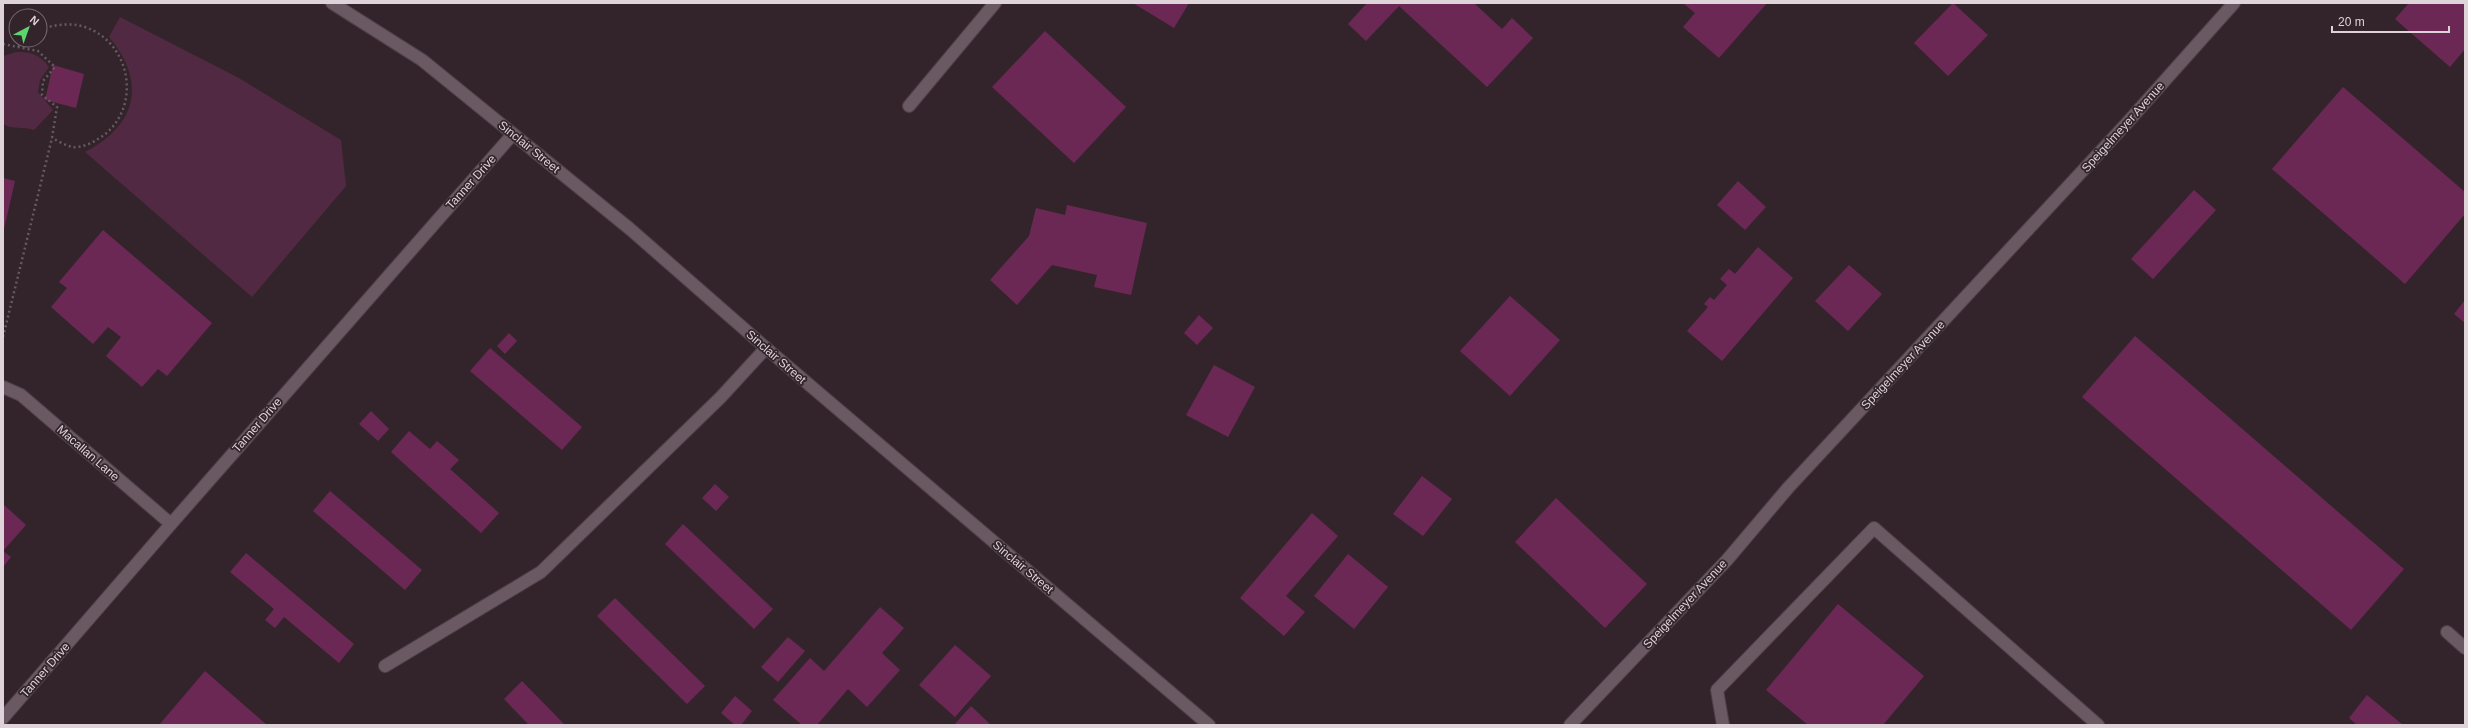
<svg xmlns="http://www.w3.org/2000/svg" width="2468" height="728" font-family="Arial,sans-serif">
	<rect width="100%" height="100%" fill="#33242c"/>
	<g fill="#522942">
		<path d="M120,17L237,77L341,140L346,186L252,297L85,152C137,125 147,82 109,37Z"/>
		<path d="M16,52C31,52 39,54 49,67L40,80L38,92L53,110L34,130C23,126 13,130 3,124V56Z"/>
	</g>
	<g fill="#6c2854">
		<path d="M1133,3H1189L1174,28Z"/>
		<path d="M1367,3H1474L1502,29L1512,18L1533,38L1487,87L1399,6L1366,41L1348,24Z"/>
		<path d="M1683,3H1767L1719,58L1683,27L1695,13Z"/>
		<path d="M1953,3L1988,35L1948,76L1914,43Z"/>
		<path d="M2409,3H2465V49L2450,67L2395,19Z"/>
		<path d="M1045,31L1126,107L1074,163L992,87Z"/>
		<path d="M53,65L84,74L76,108L45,100Z"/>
		<path d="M2343,87L2465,192V214L2405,284L2272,169Z"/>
		<path d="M3,178L15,181L4,229H3Z"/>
		<path d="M1738,181L1766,207L1745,230L1717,205Z"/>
		<path d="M2194,190L2216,210L2153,279L2131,259Z"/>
		<path d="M1067,205L1147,223L1131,295L1094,287L1097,275L1052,265L1017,305L990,280L1029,236L1036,208L1065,215Z"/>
		<path d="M103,230L212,323L167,376L158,369L142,387L106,356L121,337L108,327L93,344L51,307L67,288L59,282Z"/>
		<path d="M1758,247L1793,278L1722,361L1687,331L1708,307L1704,304L1710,297L1714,300L1727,285L1720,279L1729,269L1735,274Z"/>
		<path d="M1849,265L1882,294L1848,331L1815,301Z"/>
		<path d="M1510,296L1560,340L1510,396L1460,351Z"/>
		<path d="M2465,300V323L2454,314Z"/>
		<path d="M1199,315L1213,328L1197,345L1184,333Z"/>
		<path d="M509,333L517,341L505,354L497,346Z"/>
		<path d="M2135,336L2404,569L2351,630L2082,397Z"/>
		<path d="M490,348L582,427L562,450L470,371Z"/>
		<path d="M1214,365L1255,387L1228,437L1186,415Z"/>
		<path d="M371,411L389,429L378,441L359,424Z"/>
		<path d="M409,431L430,449L437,441L459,460L450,469L499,513L481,533L391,452Z"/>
		<path d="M1422,476L1452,499L1423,536L1393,514Z"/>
		<path d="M715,484L729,497L716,511L702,498Z"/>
		<path d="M330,491L422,570L405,590L313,511Z"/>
		<path d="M1556,498L1647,584L1605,628L1515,542Z"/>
		<path d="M3,504L26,525L3,551L11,557L3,567Z"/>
		<path d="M1312,513L1338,536L1286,596L1305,612L1284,636L1240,598Z"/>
		<path d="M683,524L773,609L754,629L665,544Z"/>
		<path d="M246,553L354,644L339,663L284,617L275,628L265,620L274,609L230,572Z"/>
		<path d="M1348,554L1388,587L1354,629L1314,596Z"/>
		<path d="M615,598L705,686L687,704L597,616Z"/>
		<path d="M1838,604L1924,676L1883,725H1808L1766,690Z"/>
		<path d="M880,607L904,628L882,653L900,670L867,707L848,689L817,725H802L773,700L810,658L824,671Z"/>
		<path d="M788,637L805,651L778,682L761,667Z"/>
		<path d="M955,645L991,676L955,717L919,685Z"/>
		<path d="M205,671L267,725H159Z"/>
		<path d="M522,681L565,725H529L504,699Z"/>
		<path d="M2367,695L2403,725H2357L2349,718Z"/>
		<path d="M735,696L752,711L741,725H735L721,713Z"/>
		<path d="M971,706L991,725H954Z"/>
	</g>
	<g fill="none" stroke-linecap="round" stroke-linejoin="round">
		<defs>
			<g id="minor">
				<path d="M332,3L422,60L630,229L766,348L1209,725"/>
				<path d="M909,106L995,3"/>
				<path d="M3,387L21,395L171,524"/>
				<path d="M2447,632L2465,648"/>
				<path d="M385,666L541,572L721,397L766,348"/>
				<path d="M3,718L171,524L513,134"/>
				<path d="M1570,725L1727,560L1788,488L2126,124L2234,3"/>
				<path d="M1723,725L1717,690L1874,528L2098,725"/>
			</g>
		</defs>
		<use href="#minor" stroke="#4d4048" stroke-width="14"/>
		<g stroke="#665960" stroke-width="2.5" stroke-dasharray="2 3" stroke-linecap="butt">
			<path d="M40,29C55,25 70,22 85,27C134,44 142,113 98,139C91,144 80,148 72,147C65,145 58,141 52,138"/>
			<path d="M3,44L38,51L55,67L43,81L42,95L57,107L52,138L3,337"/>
			<path d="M18,47L24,40"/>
		</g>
		<use href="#minor" stroke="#6a5862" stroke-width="12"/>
	</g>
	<g text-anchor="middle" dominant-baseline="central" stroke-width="3.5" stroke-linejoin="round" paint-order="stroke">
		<g font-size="12" fill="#ded3d9" stroke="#33242c">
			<text transform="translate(2123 127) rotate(-48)">Speigelmeyer Avenue</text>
			<text transform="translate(529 147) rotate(39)">Sinclair Street</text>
			<text transform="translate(471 182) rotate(-48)">Tanner Drive</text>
			<text transform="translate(776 357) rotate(41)">Sinclair Street</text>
			<text transform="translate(1903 365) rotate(-47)">Speigelmeyer Avenue</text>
			<text transform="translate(257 425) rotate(-49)">Tanner Drive</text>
			<text transform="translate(88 453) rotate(41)">Macallan Lane</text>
			<text transform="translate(1023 567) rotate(40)">Sinclair Street</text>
			<text transform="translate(1685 604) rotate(-47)">Speigelmeyer Avenue</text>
			<text transform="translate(45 670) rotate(-49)">Tanner Drive</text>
		</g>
	</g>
	<rect width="2468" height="728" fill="none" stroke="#ded3d9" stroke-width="8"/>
	<g transform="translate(28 28) rotate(41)"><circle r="19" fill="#33242c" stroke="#776a71"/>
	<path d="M0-3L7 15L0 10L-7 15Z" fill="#5cd56d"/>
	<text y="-6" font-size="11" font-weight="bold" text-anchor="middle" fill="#ded3d9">N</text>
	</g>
	<path d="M2332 26v6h117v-6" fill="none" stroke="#ded3d9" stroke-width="2"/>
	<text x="2338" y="26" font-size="12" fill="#ded3d9" stroke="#33242c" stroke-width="3" paint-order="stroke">20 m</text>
</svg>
